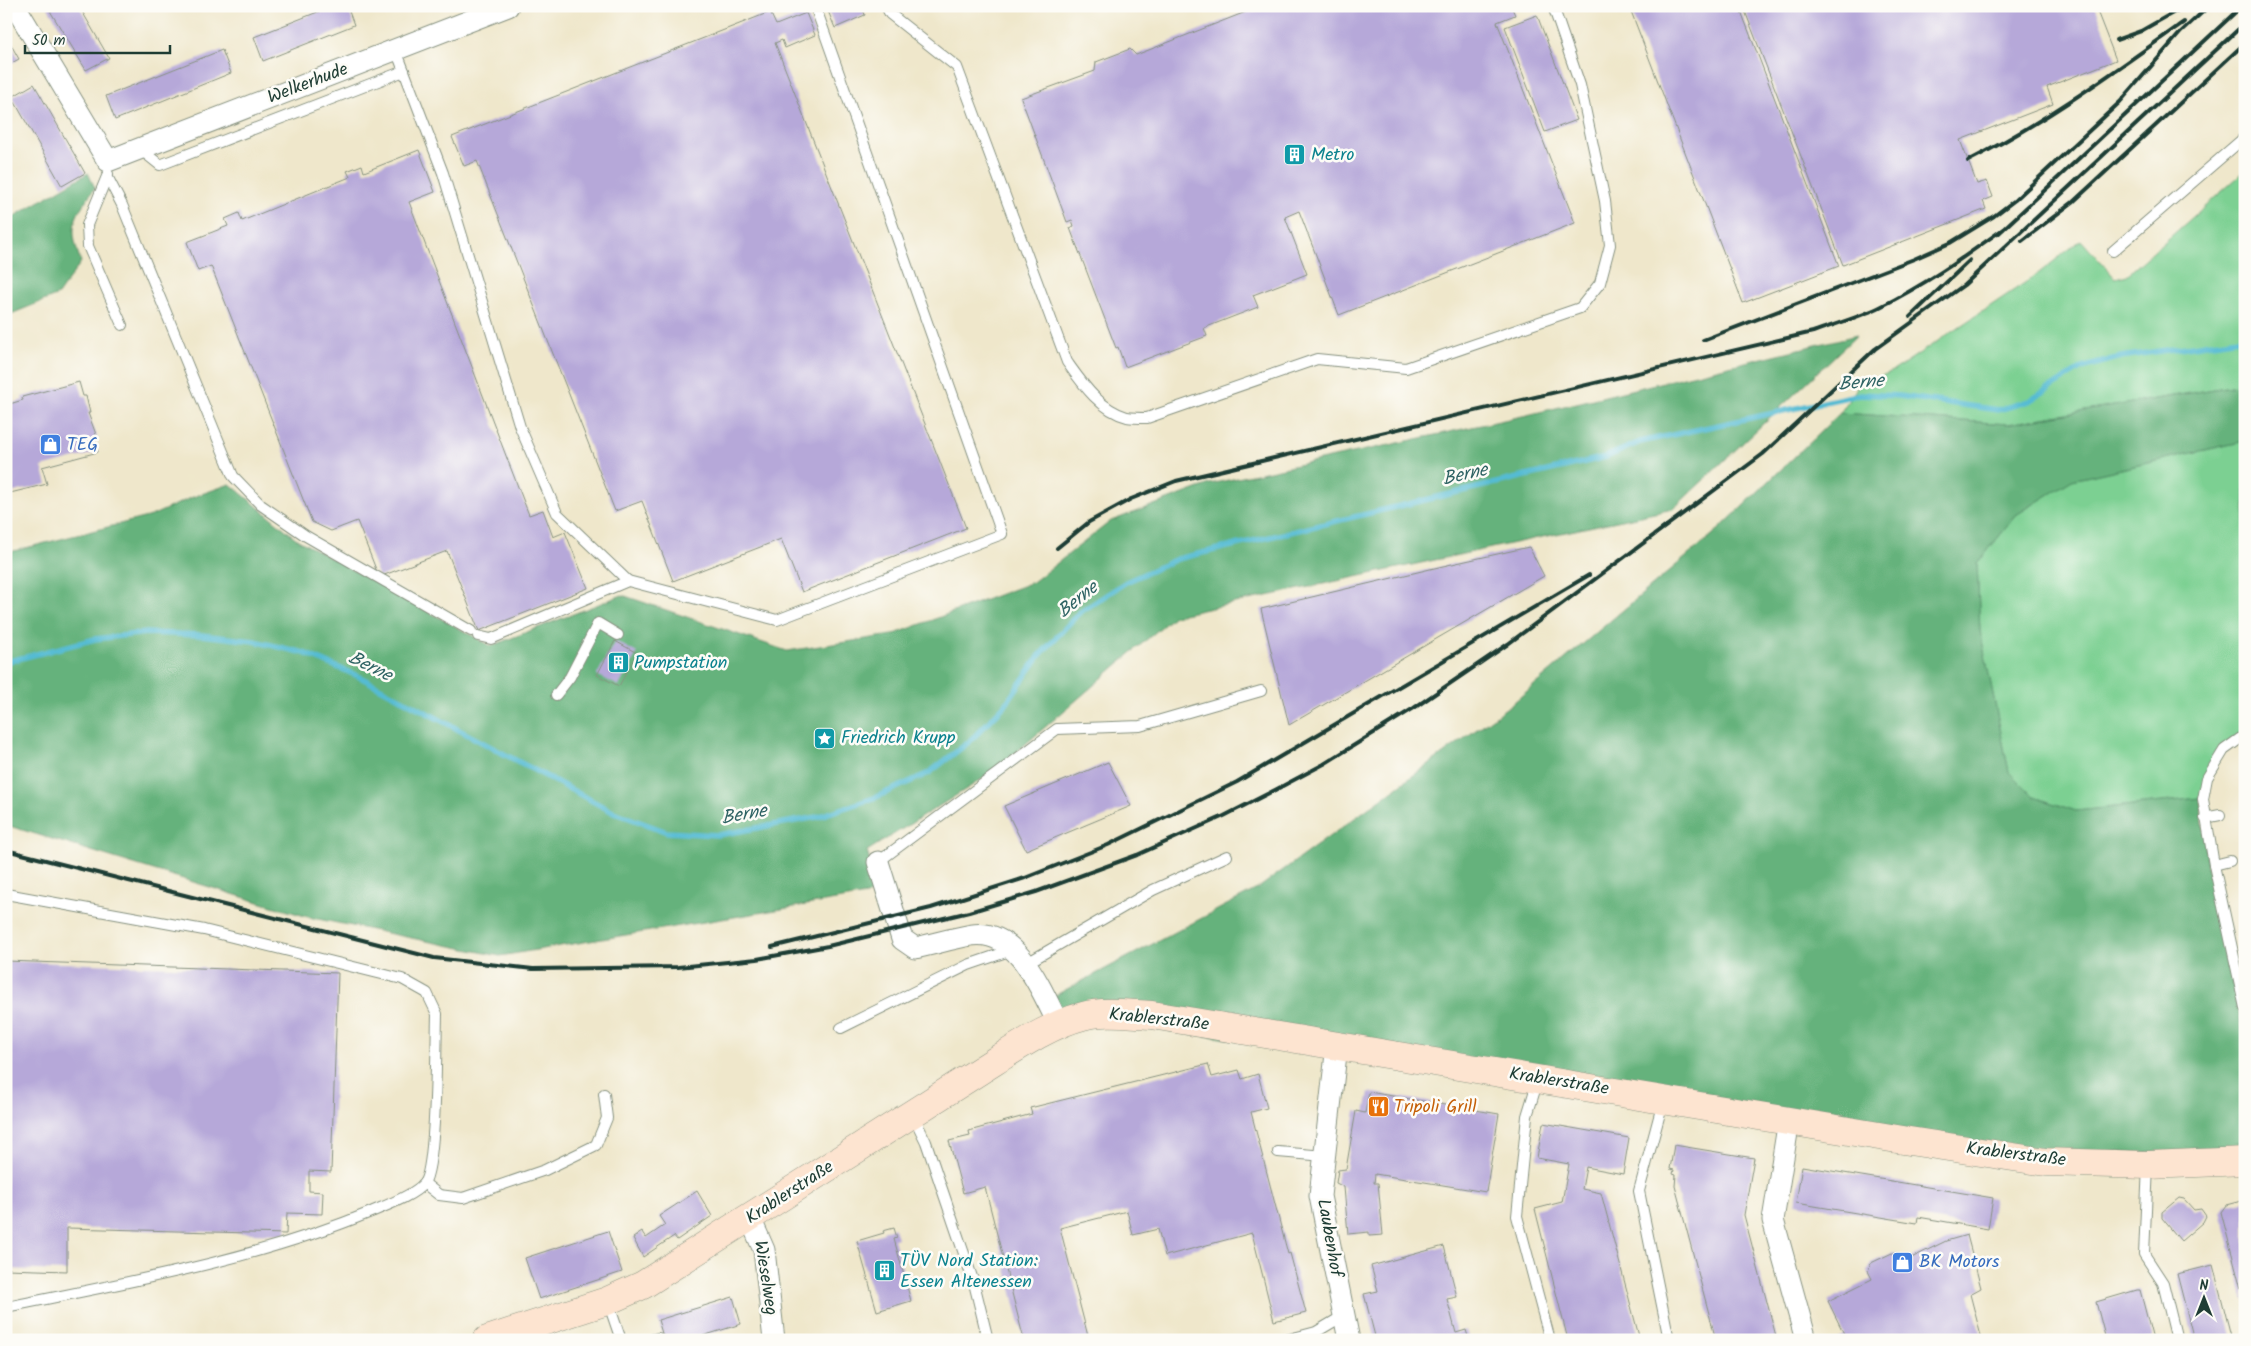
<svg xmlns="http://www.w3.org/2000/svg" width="2251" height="1346" font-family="Kalam,sans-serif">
	<rect width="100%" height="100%" fill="#fdfcf7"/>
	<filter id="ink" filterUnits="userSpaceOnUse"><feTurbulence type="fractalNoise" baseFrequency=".02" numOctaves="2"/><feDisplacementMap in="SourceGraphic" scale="10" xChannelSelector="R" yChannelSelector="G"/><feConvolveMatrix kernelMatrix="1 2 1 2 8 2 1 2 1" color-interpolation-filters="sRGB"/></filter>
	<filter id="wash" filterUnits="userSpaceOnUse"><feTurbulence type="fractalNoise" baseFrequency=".0096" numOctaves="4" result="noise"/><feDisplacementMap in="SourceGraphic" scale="20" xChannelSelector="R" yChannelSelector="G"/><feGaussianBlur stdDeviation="1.12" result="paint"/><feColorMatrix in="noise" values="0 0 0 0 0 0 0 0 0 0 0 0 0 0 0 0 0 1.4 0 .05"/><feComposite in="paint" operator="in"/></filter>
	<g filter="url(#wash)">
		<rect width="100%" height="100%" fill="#efe7cb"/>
		<g fill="#7cd092" stroke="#4e8663">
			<path d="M2245,171V416L2238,385L2008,424L1840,413L1859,385L1893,371L2035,276L2081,240L2115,278L2127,275Z"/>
			<path d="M2245,441V731L2221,750L2200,798L2076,811L2034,797L2009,772L1980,631L1977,564L2016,515L2072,480Z"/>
		</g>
		<g fill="#65b27c" stroke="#427858">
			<path d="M88,173L95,188C73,217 68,227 81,262L58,295L6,316V221Z"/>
			<path d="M1857,335L1673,509L1174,616L992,773L867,851L878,893L500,956L308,917L6,825V553L151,516L193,497L230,484L298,540L491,646L622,595L787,651L892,635L1033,582L1111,521L1210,484L1527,415Z"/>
			<path d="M2238,385L2245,416V441L2072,480L2016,515L1977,564L1980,631L2009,772L2034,797L2076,811L2200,798L2208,867L2245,1041V1153L2053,1152L1062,1016L1052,997L1257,889L1513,703L1718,530L1840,413L2008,424Z"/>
		</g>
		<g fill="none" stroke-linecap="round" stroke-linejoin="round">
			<path stroke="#55bbd3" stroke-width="5.5" d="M6,662L95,639L146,633L201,635L254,641L304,653L358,676L613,812L667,832L718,835L817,817L874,798L929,773L970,741L1005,705L1040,655L1079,613L1126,582L1177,559L1606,457L1640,442L1861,394L1899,396L1998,410L2029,401L2082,368L2121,357L2245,338"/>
		</g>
		<g id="blocks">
			<g fill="#b6a8d9">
				<path d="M47,6H79L109,58L86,70Z"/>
				<path d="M333,6H347L354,25L263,61L254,37Z"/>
				<path d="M826,6H862L865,15L835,28Z"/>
				<path d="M1261,6H1511L1515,15L1497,22L1575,223L1339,315L1299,211L1285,217L1307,274L1253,295L1258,307L1204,328L1207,336L1125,367L1118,347L1116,348L1070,228L1074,226L1072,220L1067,222L1021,98L1095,71L1096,62L1130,49L1136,55Z"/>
				<path d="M1629,6H1739L1839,266L1743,303Z"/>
				<path d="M1743,6H2095L2116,60L2047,87L2053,104L1960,140L1977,184L1987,181L1993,197L1983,201L1986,209L1843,265Z"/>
				<path d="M770,12L776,25L806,13L815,35L785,48L782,40L775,43L966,528L802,592L781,539L673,581L642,501L615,511L477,161L464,166L452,137Z"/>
				<path d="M1537,15L1577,120L1545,132L1505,27Z"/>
				<path d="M6,36L19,59L6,66Z"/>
				<path d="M222,50L231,73L115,120L106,96Z"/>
				<path d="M34,84L85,173L62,186L12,97Z"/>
				<path d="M419,150L435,192L409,202L508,461L529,515L543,510L553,537L565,532L588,588L479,631L447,551L379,577L357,521L331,531L312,522L211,266L198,271L187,242L228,226L225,219L239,213L242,221L350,177L347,171L362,165L364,172Z"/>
				<path d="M79,382L83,396H86L90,413H88L97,437L94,438L98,452L42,467L47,484L6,494V405L23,400L22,397Z"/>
				<path d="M1529,547L1544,576L1289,725L1261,609L1443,566Z"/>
				<path d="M615,641L637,653L619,686L597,675Z"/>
				<path d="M1108,762L1131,806L1026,850L1004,806Z"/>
				<path d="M6,961L338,973L331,1172L309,1171V1191L323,1192L322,1214L287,1213L286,1234L67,1228V1271L6,1269Z"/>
				<path d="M1208,1064L1212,1077L1239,1070L1242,1079L1258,1074L1267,1108L1251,1112L1288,1254L1290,1253L1306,1313L1274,1321L1252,1233L1165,1256L1158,1229L1133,1235L1127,1211L1060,1228L1089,1340H1024L985,1187L963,1193L949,1141L970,1136L969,1131L1032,1114L1030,1108Z"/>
				<path d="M1369,1092L1499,1114L1486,1192L1375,1174L1374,1183H1378L1383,1235L1369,1236V1232L1348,1234L1344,1187L1336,1183L1338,1170L1346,1169L1356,1111L1365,1113Z"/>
				<path d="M1543,1123L1629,1138L1623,1174L1586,1167L1582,1189L1601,1193L1640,1340H1568L1535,1209L1562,1202L1569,1164L1537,1158Z"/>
				<path d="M1674,1145L1754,1158L1744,1215L1777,1340H1716L1675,1186L1676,1175L1673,1174L1674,1170L1670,1169Z"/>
				<path d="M1802,1166L1993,1198L1988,1229L1918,1217L1917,1223L1796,1203Z"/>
				<path d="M697,1191L712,1216L677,1240L674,1236L643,1257L633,1238L642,1232L646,1238L665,1225L659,1216Z"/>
				<path d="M2179,1198L2184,1199L2194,1210L2201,1209L2206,1216L2203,1222L2181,1241L2162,1218V1212Z"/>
				<path d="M2245,1200V1300H2244L2221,1212L2226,1205Z"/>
				<path d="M894,1228L897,1238L894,1239L911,1301L877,1311L857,1241L884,1233L883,1231Z"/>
				<path d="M608,1231L622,1272L539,1299L525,1258Z"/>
				<path d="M1967,1235L1981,1288L1970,1294L1982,1340H1837L1845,1336L1828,1301L1872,1279L1868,1271L1871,1263L1892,1253L1900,1255L1903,1262L1946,1241Z"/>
				<path d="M1444,1246L1457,1297L1447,1299L1456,1333L1466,1330L1469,1340H1376L1364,1294L1378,1291L1371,1266Z"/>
				<path d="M2213,1265L2232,1340H2194L2177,1274Z"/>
				<path d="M2137,1290H2140L2153,1340H2106L2096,1302Z"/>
				<path d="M733,1297L741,1324L690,1340H664L658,1320Z"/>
			</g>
		</g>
	</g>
	<g filter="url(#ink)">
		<use href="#blocks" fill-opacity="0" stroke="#879280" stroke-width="1"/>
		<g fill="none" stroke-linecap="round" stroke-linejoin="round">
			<defs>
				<g id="lane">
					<path d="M886,6L890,14L957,67L1067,362C1082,383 1100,410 1127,417C1133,418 1141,418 1147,418L1317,359L1406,368L1580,308L1600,283L1610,245L1605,201L1580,85L1553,6"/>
					<path d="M396,50L443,173L520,427L557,513L628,581"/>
					<path d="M140,149L160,165L404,71"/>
					<path d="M108,174L87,225L88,246L122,325"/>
					<path d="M108,178L122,205L233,476L261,505L306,536L471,631"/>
					<path d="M2113,251L2245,137"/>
					<path d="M478,636L491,639L628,581L777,620L1002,534L815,6"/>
					<path d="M556,695L570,677L598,623L618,635"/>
					<path d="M2245,735L2224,750L2207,778L2203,799L2214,865L2245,1008"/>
					<path d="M2205,818L2220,815"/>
					<path d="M878,862L1057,729L1140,726L1261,691"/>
					<path d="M2214,865L2230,861"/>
					<path d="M6,894L204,930L402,979L427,993L437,1014C436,1043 437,1165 424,1183C415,1195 385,1206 371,1212C255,1260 129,1282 6,1307"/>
					<path d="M1027,963L1153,890L1227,856"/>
					<path d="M841,1028L968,965L1012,950"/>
					<path d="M1538,1080L1527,1116L1517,1216L1550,1340"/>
					<path d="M1663,1102L1639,1191L1669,1340"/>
					<path d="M913,1115L926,1142L974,1283L988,1340"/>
					<path d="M1278,1152L1325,1156"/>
					<path d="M2148,1166L2144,1254L2163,1283L2177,1340"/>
					<path d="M424,1183L439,1195L463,1198L545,1170L596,1145L607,1118L604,1094"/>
					<path d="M608,1302L621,1340"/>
					<path d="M651,1340L658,1338"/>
					<path d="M1286,1340L1316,1332L1343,1316"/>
				</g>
				<g id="street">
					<path d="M15,6L108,161L508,6"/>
					<path d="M878,862L902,939L915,948C934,944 953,938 972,935C1018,928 1042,992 1059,1025"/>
					<path d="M1337,1045L1320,1196L1349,1340"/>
					<path d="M1789,1120L1773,1220L1806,1340"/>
					<path d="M750,1218L764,1250L774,1340"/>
				</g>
				<path id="secondary" d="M487,1340L607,1301L643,1285L995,1061C1022,1044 1052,1024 1083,1016C1105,1010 1130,1014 1152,1015L1903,1140L2046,1162L2148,1165L2245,1161"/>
			</defs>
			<use href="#lane" stroke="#879280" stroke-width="12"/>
			<use href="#street" stroke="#879280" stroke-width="23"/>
			<use href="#secondary" stroke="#879280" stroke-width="29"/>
			<use href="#lane" stroke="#fff" stroke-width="10"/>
			<use href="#street" stroke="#fff" stroke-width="21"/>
			<use href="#secondary" stroke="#fde4d0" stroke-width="28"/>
			<g stroke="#1f3d34" stroke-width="4">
				<path d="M2116,40L2141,31L2185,6"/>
				<path d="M1968,161C2045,122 2114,72 2184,22"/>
				<path d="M1999,233L2242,6"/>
				<path d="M2022,241L2073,202L2245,43"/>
				<path d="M1910,317L1970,260"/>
				<path d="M1703,340L1914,259L1950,243L1994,216L2015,200L2120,102L2181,32L2209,6"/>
				<path d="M1057,548L1089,522L1131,499L1176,481L1813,332C1835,324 1857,318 1878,308C1923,286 1963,258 2003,229"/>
				<path d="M6,850L434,958L533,969L678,967L757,959L828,946L969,912L1036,892L1137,855L1224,816L1275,790L1324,764L1414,708L1508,644L1763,454L1875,349L1964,285L2245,23"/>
				<path d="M772,947L931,908L1025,878L1108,845L1237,782L1589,575"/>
			</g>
		</g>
	</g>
	<defs>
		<symbol id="building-square" viewBox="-11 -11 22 22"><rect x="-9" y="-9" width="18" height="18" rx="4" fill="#0f9aa8" stroke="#fdfcf7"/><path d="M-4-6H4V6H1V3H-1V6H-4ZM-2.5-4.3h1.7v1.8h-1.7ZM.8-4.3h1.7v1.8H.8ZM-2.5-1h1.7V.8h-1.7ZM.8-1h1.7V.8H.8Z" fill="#fff"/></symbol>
		<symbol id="shop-square" viewBox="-11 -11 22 22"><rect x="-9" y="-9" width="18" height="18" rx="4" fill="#3f7fe0" stroke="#fdfcf7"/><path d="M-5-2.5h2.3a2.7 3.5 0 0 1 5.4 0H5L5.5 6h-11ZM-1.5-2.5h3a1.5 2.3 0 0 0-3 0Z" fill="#fff"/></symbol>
		<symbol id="sight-square" viewBox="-11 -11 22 22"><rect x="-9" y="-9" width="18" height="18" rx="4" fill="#0f9aa8" stroke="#fdfcf7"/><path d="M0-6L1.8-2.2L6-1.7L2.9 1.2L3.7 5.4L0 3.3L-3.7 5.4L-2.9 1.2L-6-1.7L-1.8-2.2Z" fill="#fff"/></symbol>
		<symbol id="restaurant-square" viewBox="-11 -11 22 22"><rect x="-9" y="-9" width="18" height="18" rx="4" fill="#e8710a" stroke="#fdfcf7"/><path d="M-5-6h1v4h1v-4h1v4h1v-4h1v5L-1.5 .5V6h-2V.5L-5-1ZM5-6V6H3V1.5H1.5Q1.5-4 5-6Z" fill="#fff"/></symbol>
	</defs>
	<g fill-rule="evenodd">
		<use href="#building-square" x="1282" y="142" width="25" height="25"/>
		<use href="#shop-square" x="38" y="432" width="25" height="25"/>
		<use href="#building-square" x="606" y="650" width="25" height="25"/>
		<use href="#sight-square" x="812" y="726" width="25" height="25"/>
		<use href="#restaurant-square" x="1366" y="1094" width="25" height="25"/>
		<use href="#shop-square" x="1890" y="1250" width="25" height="25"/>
		<use href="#building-square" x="872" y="1258" width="25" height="25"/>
	</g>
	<g text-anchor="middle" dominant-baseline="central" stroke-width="5" stroke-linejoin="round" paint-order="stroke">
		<g font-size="18" fill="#1f3d34" stroke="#fdfcf7">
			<text transform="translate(308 84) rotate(-21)">Welkerhude</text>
			<text transform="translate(1159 1020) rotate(6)">Krablerstraße</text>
			<text transform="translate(1559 1082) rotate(9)">Krablerstraße</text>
			<text transform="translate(2016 1155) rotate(7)">Krablerstraße</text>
			<text transform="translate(790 1193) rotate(-33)">Krablerstraße</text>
			<text transform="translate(1329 1238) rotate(80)">Laubenhof</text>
			<text transform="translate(765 1278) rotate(81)">Wieselweg</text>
		</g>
		<g font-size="18" fill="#0d838f" stroke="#fdfcf7" text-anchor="start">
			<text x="1311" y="155">Metro</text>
			<text x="634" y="663">Pumpstation</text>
			<text x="841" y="738">Friedrich Krupp</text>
			<text x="900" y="1261">TÜV Nord Station:<tspan x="900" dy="21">Essen Altenessen</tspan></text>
		</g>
		<g font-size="18" fill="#366cbe" stroke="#fdfcf7" text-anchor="start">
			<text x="67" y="445">TEG</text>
			<text x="1919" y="1262">BK Motors</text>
		</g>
		<g font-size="18" fill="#c56008" stroke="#fdfcf7" text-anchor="start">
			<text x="1394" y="1107">Tripoli Grill</text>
		</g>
		<g font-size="19" font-style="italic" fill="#2f6364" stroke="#fdfcf7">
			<text transform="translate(1861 383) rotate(-5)">Berne</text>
			<text transform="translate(1465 475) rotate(-13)">Berne</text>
			<text transform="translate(1078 600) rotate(-39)">Berne</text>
			<text transform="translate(370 667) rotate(26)">Berne</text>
			<text transform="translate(744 815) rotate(-10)">Berne</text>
		</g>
	</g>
	<rect width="2251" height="1346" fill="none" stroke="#fdfcf7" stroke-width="25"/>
	<g transform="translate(2204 1298)" stroke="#fdfcf7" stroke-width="4" paint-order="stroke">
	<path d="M0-4L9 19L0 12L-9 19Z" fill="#1f3d34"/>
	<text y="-8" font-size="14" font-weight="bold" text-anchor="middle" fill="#1f3d34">N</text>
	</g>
	<path d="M25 45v8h145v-8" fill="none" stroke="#1f3d34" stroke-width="2.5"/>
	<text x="32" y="45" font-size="15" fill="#1f3d34" stroke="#fdfcf7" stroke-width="4" paint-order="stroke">50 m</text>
</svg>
